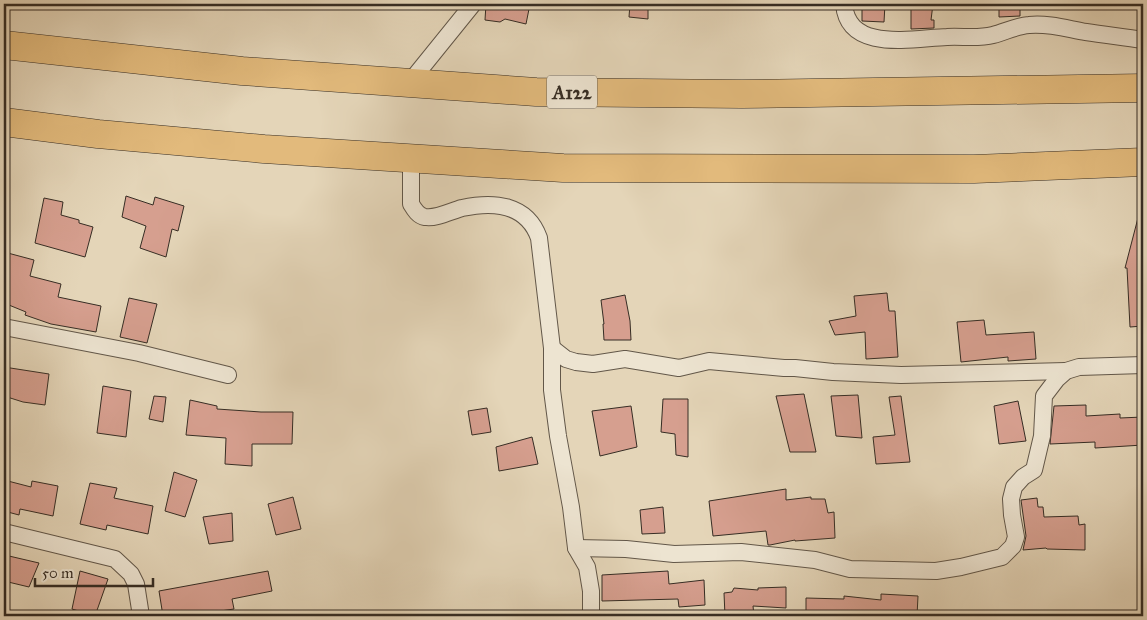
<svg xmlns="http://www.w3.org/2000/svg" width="1147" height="620" font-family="'IM FELL Great Primer',serif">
	<rect width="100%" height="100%" fill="#e4d5b8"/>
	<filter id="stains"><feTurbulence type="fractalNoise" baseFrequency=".004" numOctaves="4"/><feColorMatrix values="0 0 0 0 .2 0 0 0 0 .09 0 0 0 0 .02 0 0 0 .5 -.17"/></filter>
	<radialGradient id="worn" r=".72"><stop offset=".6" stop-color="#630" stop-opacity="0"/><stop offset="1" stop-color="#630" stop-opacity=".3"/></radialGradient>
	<g fill="#d69f8f" stroke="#362d24">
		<path d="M486,4H530L526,24L505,19L500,22L485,20Z"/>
		<path d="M630,4H648V19L629,17Z"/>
		<path d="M862,4H885L884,22L862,21Z"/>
		<path d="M911,4H933L931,20H934V28L911,29Z"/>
		<path d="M999,4H1020V16L999,17Z"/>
		<path d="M126,196L153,205L155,197L184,206L178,231L172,229L166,257L140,248L146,226L122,217Z"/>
		<path d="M44,198L63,202L61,215L79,220V223L93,227L85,257L35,243Z"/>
		<path d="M1139,214L1143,215V326L1130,327L1127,268H1125Z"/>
		<path d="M4,252L34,260L30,276L61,284L58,297L101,306L96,332L51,324L25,315L26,312L4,303Z"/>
		<path d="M887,293L889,311H895L898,357L866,359L865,332L835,335L829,321L856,316L854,296Z"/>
		<path d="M625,295L630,321L631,340H604L603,324H604L601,300Z"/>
		<path d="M129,298L157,304L147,343L120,337Z"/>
		<path d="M984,320L986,335L1034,332L1036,359L1008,361V357L961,362L957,322Z"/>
		<path d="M4,367L49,374L45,405L23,402L4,396Z"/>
		<path d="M103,386L131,391L126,437L97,433Z"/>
		<path d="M804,394L816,452H790L776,396Z"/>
		<path d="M858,395L862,438L836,436L831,396Z"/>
		<path d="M154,396L166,397L163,422L149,419Z"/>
		<path d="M901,396L910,462L876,464L873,437L895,435L889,397Z"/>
		<path d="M663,399H688V457L676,455L675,434L661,432Z"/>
		<path d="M190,400L217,406V409L261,412H293L292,444H252V466L225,464L226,438L186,435Z"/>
		<path d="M1018,401L1026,441L999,444L994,406Z"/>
		<path d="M1086,405V416L1120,414V418L1143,417V445L1095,448V442L1050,444L1054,406Z"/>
		<path d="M631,406L637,447L600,456L592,411Z"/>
		<path d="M487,408L491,432L472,435L468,411Z"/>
		<path d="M532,437L538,464L499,471L496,447Z"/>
		<path d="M174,472L197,480L185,517L165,511Z"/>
		<path d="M4,480L31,487L32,481L58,486L53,516L20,509L19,515L4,511Z"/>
		<path d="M90,483L117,488L114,498L153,506L148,534L107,525L106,530L80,524Z"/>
		<path d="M786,489V500L811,497V499H825L828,513L834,512L835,538L795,541V540L770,545H768L766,531L713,536L709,501Z"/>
		<path d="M293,497L301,529L276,535L268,504Z"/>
		<path d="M1037,498L1038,507H1043L1044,517L1078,516L1079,525L1085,524V550L1047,549L1046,548L1023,550L1026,536L1021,500Z"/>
		<path d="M663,507L665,533L642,534L640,510Z"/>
		<path d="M232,513L233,541L209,544L203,517Z"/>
		<path d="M9,556L39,563L29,587L4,581Z"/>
		<path d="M80,571L108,579L95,616L72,609Z"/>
		<path d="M268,571L272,591L232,599L234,609L186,616H163L159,591Z"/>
		<path d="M668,571L669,584L704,580L705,605L679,607L678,599L602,601V575Z"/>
		<path d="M786,587V608L753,606L754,616H725L724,593L732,592L734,588L758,590V588Z"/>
		<path d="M881,594L918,596L917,616H806V598L844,599V596L881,600Z"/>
	</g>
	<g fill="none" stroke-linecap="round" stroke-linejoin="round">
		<defs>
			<g id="street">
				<path d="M844,4C848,53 913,38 947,37C962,36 978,39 993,35C1005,32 1016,26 1029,25C1049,23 1068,29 1086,32C1105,35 1124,37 1143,40"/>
				<path d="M410,82L473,4"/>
				<path d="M411,159V204C414,209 418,216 425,217C436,219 451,211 462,208C494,201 527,204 539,238L552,348V390L558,436L571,507L576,548L587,567L591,591V616"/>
				<path d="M4,327L139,353L228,375"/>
				<path d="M552,348L566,359L576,362L593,364L625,359L679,368L709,361L784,368H795L833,372L901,375L1066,371"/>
				<path d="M4,532L115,559L131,574L136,584L141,616"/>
				<path d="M576,548L626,549L674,554L741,552L815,560L850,569L936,571L961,567L1002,557L1013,546L1016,537L1012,515L1011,499L1014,487L1023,477L1034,470L1042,436L1044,396L1057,379L1066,371L1079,367L1143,365"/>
			</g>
			<g id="highway">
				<path d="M4,45L242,71L536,92L742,94L1143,88"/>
				<path d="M4,122L98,134L264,149L563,168L974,169L1143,162"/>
			</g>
		</defs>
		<use href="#street" stroke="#625749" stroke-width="18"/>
		<use href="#highway" stroke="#362d24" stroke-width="29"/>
		<use href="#street" stroke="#ede4d1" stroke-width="16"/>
		<use href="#highway" stroke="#e2ba7c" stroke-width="28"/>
	</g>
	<g text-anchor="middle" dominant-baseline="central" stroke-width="4" stroke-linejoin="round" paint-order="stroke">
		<rect fill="#ede4d1" stroke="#6d6458" stroke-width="1" x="547" y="75.5" width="50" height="33" rx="4"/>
		<g font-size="19" font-weight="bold" fill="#362d24">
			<text x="572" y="92">A122</text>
		</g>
	</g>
	<rect width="1147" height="620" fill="none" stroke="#e4d5b8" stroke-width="20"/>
	<rect x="5" y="5" width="1137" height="610" fill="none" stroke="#362d24" stroke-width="2.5"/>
	<rect x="10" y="10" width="1127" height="600" fill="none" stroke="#362d24"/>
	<path d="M35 578v8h118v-8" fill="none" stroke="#362d24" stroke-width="2.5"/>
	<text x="42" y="578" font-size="15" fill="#362d24" stroke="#ede4d1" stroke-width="4" paint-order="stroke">50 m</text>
	<rect width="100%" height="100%" filter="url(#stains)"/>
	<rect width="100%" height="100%" fill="url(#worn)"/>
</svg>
